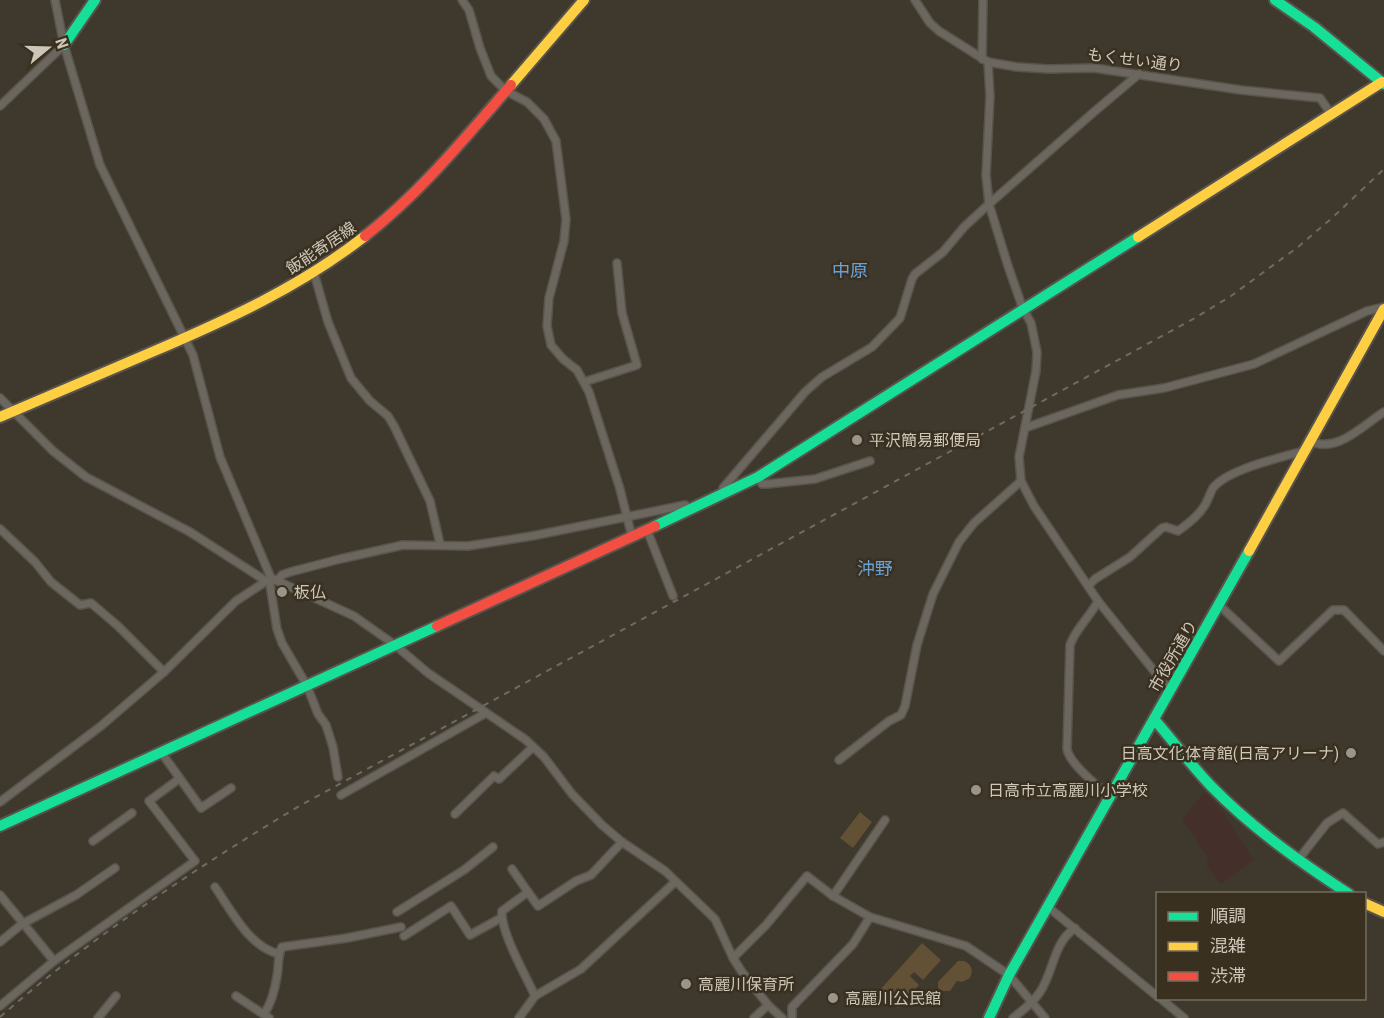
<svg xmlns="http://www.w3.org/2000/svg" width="1384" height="1018" font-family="'Roboto Condensed','Noto Sans JP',sans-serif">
	<rect width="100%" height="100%" fill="#3e382d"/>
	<path fill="#442f2a" d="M1204,792L1223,812L1253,860L1221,884L1207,866L1208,856L1196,842L1198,840L1182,821Z"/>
	<g fill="#625134">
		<path d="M860,812L872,822L853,848L840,838Z"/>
		<path d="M922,943L941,960L923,980L914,972L910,976L919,985L898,1008L879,991Z"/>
		<path d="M958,961H964C971,964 974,970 970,978L962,982L957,981L950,991H942L938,988V982Z"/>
	</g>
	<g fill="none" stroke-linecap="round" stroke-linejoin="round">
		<defs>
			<g id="street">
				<path d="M55,0L64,45L100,165L193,355L220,457L271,578L270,585L277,629L282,643L307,686L318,714L326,725L333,747L338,777"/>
				<path d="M462,0L469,10L480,48L491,76L506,91L527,102L544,119L556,141L566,219L564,241L549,298L547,326L551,345L563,359L577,370L589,392L620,489L632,537"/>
				<path d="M915,0L930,23L939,31L988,62L1017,67L1048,69L1094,68L1241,90L1320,98L1331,114"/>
				<path d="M982,59L983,0"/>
				<path d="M988,62L990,96L986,175L989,204L1008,266L1023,309L1031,323L1037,352L1036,371L1019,457L1021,481L1034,506L1098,601L1170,691"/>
				<path d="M0,106L64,45"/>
				<path d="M314,273L328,322L351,378L370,401L388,416L394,426L430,501L440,544"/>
				<path d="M584,382L637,365L622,313L617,263"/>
				<path d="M0,398L53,451L86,477L190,532L266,581"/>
				<path d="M1025,428L1118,395L1164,388L1254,364L1367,311L1384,307"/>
				<path d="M1309,441C1337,454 1362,426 1384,412"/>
				<path d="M758,477L762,484H767L815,479L870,461"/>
				<path d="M723,494V488L805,392L822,377L872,347L900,318L912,279L915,274L943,252L964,227L989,204L1095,111L1139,74"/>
				<path d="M0,529L35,562L51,582L80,605L91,603L118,626L164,672"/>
				<path d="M647,530L673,596"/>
				<path d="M271,578L354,616L395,645L428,673L526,740L544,757L572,794L602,825L622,842L665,871L715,919L733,958L742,972L768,1005L782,1018"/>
				<path d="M277,581L282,575L290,572L340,559L403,545L468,546L532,536L685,505L691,509"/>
				<path d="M1088,586L1095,579L1130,557L1162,528L1166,527L1178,531C1188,524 1199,515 1205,505C1208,500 1210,493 1213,488C1228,469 1280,458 1303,451"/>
				<path d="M1098,601C1090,617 1076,628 1070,645L1067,749C1069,763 1099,788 1111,796"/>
				<path d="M1219,605L1279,661L1333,610H1344L1384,651"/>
				<path d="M161,752L201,808L231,788"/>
				<path d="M839,760L889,721L901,715L905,706L917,645L933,594L959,542L974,523L1021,481"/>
				<path d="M341,795L486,713"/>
				<path d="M0,802L101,726L164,672L236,601L271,578"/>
				<path d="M455,814L494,776L499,779L533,747"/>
				<path d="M93,841L132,813"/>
				<path d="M1298,860L1327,823L1343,813L1378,844L1384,842"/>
				<path d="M512,869L528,892"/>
				<path d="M215,887C231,910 249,947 279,954"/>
				<path d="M0,895L54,961"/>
				<path d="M833,896L885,820"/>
				<path d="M1048,907L1158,997"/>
				<path d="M397,912L464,870L493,847"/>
				<path d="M404,936L451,906L470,935L501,918"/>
				<path d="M0,942L22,924L76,895L115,868"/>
				<path d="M733,958L766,925L807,876L833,896L870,917L966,946L1009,975L1045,1018"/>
				<path d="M236,996L269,1018"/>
				<path d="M535,996C526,976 500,931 502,911L528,892L538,906L576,881L591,875L622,842"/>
				<path d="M1160,998L1184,1018"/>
				<path d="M0,1006L54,961L195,861L149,801L179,779"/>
				<path d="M264,1014C271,1004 275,989 277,976C279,967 277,956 282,947L347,938L401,927"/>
				<path d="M98,1018L116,996"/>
				<path d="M519,1018L535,996L581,969L675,882"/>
				<path d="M754,1018L768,1005"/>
				<path d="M792,1018V1007L853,944L870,917"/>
				<path d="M1013,1018C1023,1010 1033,1003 1040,992C1054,971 1053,943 1075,928"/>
			</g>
			<g id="fast">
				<path d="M1275,0L1314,27L1384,84"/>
				<path d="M64,45L95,0"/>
				<path d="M655,526L758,477L1138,237"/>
				<path d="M1154,719C1173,741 1191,765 1211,786C1252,828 1300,862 1349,894"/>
				<path d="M0,826L437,626"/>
				<path d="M989,1018L1009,975L1249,551"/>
			</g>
			<g id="slow">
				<path d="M511,85L584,0"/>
				<path d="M1138,237L1382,82"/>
				<path d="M0,417C51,395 101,374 152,352C227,320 300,287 365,236"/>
				<path d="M1249,551L1384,309"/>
				<path d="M1364,903L1384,912"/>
			</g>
			<g id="jam">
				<path d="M365,236C421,192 464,139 511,85"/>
				<path d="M437,626L655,526"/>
			</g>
		</defs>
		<use href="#street" stroke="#58544c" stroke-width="10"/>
		<use href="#fast" stroke="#58544c" stroke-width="14"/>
		<use href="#slow" stroke="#58544c" stroke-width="14"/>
		<use href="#jam" stroke="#58544c" stroke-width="14"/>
		<use href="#street" stroke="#6b665e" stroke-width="7"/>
		<use href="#fast" stroke="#16e098" stroke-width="10"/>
		<use href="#slow" stroke="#ffcf43" stroke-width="10"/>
		<use href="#jam" stroke="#f24e42" stroke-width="10"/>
		<path stroke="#6f6a62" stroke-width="2" stroke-dasharray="6 6" stroke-linecap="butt" d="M0,1017C93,936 196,868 301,805L1195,318L1231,296L1298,247L1332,218L1384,169"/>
	</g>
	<g fill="#9b9488" stroke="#393020" stroke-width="2">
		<circle cx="857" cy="440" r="6"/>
		<circle cx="282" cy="592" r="6"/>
		<circle cx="1351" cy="753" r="6"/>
		<circle cx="976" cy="790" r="6"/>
		<circle cx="686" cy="984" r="6"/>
		<circle cx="833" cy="998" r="6"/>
	</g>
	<g text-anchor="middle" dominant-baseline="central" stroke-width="5" stroke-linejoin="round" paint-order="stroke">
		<g font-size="16" fill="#cdc6b9" stroke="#393020">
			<text transform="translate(1135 60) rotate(7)">もくせい通り</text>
			<text transform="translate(321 248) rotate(-34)">飯能寄居線</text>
			<text transform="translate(1173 656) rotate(-60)">市役所通り</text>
		</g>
		<g font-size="16" fill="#cdc6b9" stroke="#393020" text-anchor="start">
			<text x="869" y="440">平沢簡易郵便局</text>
			<text x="294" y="592">板仏</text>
			<text x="1339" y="753" text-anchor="end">日高文化体育館(日高アリーナ)</text>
			<text x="988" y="790">日高市立高麗川小学校</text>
			<text x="698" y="984">高麗川保育所</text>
			<text x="845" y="998">高麗川公民館</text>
		</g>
		<g font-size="18" fill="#68a2d9" stroke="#393020">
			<text x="850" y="270">中原</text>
			<text x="875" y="568">沖野</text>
		</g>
	</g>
	<rect x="1156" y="892" width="210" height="108" fill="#393020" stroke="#746c5d" stroke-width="1.5"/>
	<rect x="1168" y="912" width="30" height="9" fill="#16e098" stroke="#746c5d" stroke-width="1.5"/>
	<text x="1210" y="922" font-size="18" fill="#cdc6b9">順調</text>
	<rect x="1168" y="942" width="30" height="9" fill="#ffcf43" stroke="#746c5d" stroke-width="1.5"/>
	<text x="1210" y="952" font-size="18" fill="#cdc6b9">混雑</text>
	<rect x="1168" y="972" width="30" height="9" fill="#f24e42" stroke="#746c5d" stroke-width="1.5"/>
	<text x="1210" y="982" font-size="18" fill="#cdc6b9">渋滞</text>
	<g transform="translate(48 48) rotate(71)" stroke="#393020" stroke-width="4.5" paint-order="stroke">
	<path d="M0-4.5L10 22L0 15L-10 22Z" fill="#cdc6b9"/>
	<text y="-9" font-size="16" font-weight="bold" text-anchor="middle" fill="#cdc6b9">N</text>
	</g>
</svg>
